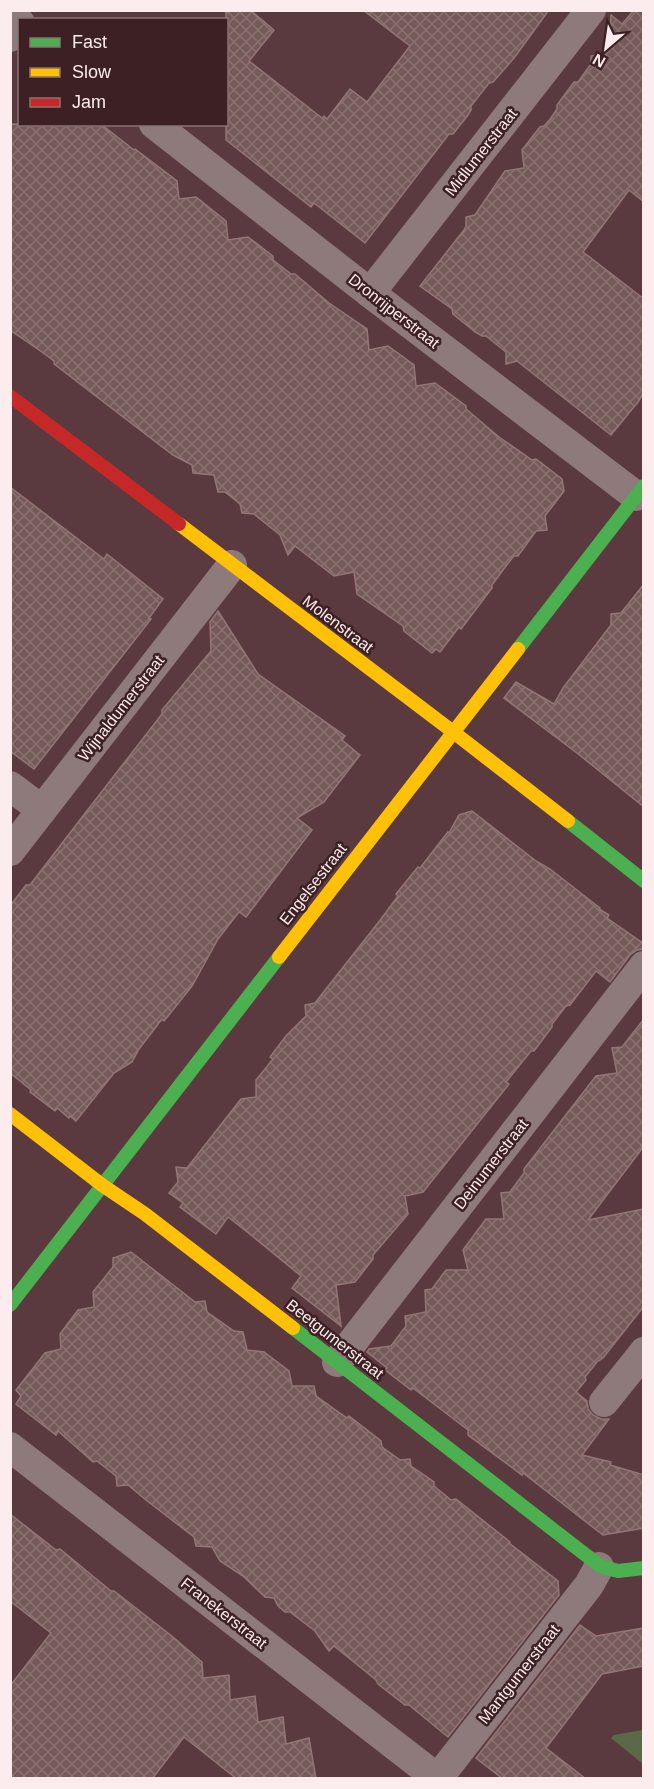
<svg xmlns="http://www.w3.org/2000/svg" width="654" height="1789" font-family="Helvetica,sans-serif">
	<defs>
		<pattern id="building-cross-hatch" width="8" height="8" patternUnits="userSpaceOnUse" patternTransform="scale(1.5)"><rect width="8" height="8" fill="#755a59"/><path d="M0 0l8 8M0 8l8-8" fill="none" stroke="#8a7271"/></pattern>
	</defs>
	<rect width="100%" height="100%" fill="#5b3a3f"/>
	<path fill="#5b6949" d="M643,1730H644L643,1764L611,1738L614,1735Z"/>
	<g fill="url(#building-cross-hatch)" stroke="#937675" stroke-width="1.5">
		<path d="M226,10H250L274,30L249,61L322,118L324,116L327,119L350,89L367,102L410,46L363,10H549L514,58L493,82L489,83L471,106V110L468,115L453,134H449L365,243L314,203L311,207L226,140Z"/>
		<path d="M634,10H644V202L629,190L583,252L644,299V392L638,402L611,435L517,361L506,364V352L486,336H482L475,332L453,314L452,309L420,286L464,230L466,226V217L475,215L505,171L524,168L522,150L540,127L544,126L551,118L557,109V105L574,82H578L591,64V56L609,52L611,15L622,24Z"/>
		<path d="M10,124L102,125L134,150L135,149L177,181L179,199L196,197L226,221L228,240L248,237L273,256V260L291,274H295L329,303L367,329L369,350L388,346L414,365L416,386L435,383L466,406V409L499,437L532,460L536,459L562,479L564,491L545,516L547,530L536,531L518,556H514L503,570L492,585V588L461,629L459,627L440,652L436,649L432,653L404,631L403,626L357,594L354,572L334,576L295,546L288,555L280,535L254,514L242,513L240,504L225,492H218L214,475L193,473L192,465L173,455L54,364V361L42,352L10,330Z"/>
		<path d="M10,487L104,559L107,554L163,599L149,618L151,619L34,769L10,751Z"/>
		<path d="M644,584V807L577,753L504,698L516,682L554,704L563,688L611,625V614L621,613Z"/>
		<path d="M218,611L258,674L345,736L342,740L360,755L324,802L297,818L312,830L246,917L239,912L218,939L192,986L164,1021L162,1019L139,1049L132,1062L114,1073L76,1121L70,1116L69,1118L57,1108L55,1111L30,1092L31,1090L10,1073V906L26,885H30L86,812L162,714V710L211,651L210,622Z"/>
		<path d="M472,811L536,861L550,869L600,908L599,909L609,915L607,918L644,944V949L637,950L630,955L610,982L596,971L570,1005L566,1006L552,1024V1027L534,1051H531L506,1082L509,1084L423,1192L405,1196L408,1214L373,1255V1259L355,1282L336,1285L341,1326L292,1288L301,1276L251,1235L228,1217L216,1234L180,1207L183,1203L169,1193L178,1182L176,1167L187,1168L241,1099L256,1097V1080L273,1059L270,1057L286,1036L306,1016L305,1005L315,1003L381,919L398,896L396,894L418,867L420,868L448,832L449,833L459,815Z"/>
		<path d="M644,1019V1146L588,1220L644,1209V1306L603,1358L597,1362L585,1377L586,1380L576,1392L587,1401L588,1409L593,1415L601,1419H609L582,1455L611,1462L610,1465L644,1475V1528L603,1535L523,1473L522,1475L468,1435V1430L413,1388L411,1390L385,1370L387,1368L367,1352L369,1349L391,1346L406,1326L405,1316L426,1312L425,1290L432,1289L446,1270H468L463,1250L486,1219H504L501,1193L510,1192L524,1173V1169L596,1076L617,1073L612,1048L622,1047Z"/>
		<path d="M131,1252L195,1302L205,1301L207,1312L234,1331L243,1332L247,1350L264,1352L289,1371L292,1386H314L316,1396L347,1418L349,1416L381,1441L382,1447L400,1460L410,1459L411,1466L434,1482V1486L451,1500L456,1499L510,1542L509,1543L558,1581L559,1595L448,1737L409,1705H405L378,1684L376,1680L334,1646L329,1651L315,1631L290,1612H285L278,1606L274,1598L265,1597L243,1576L220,1561L212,1547L196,1546L194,1537L146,1500L128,1485L117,1486L116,1476L97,1461L93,1462L58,1431L56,1435L16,1404L21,1396L16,1390L45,1353L61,1349L60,1334L78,1310L94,1307L93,1292L113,1267V1258Z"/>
		<path d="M10,1514L56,1550L60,1549L111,1591H114L173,1637L202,1662L203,1678L229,1675L230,1700L255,1696L258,1722L283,1717L286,1744L309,1738L316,1779H237L184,1737L152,1779H10V1686L51,1633L10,1601Z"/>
		<path d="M580,1625L596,1636L644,1628V1666L602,1674L546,1748L586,1779H503L476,1758Z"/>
	</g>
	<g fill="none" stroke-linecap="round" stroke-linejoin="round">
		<g stroke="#8e797b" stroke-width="30">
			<path d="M10,37L20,23"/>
			<path d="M154,124L370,293L636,496"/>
			<path d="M370,293L591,10"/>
			<path d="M10,786L42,810"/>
			<path d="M10,851L232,565"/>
			<path d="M337,1362L644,966"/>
			<path d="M604,1402L644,1352"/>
			<path d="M10,1447L437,1778"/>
			<path d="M438,1778L589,1585L599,1567"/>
		</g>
		<g stroke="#4caf50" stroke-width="14">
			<path d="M518,649L644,486"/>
			<path d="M568,821L644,881"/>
			<path d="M10,1305L279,957"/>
			<path d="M293,1328L600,1566L618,1571L644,1568"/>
		</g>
		<g stroke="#ffc107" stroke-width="14">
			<path d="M179,524L452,731L568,821"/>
			<path d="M279,957L518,649"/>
			<path d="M10,1114L102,1185L145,1214L293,1328"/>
		</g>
		<path stroke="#c62828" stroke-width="14" d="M10,396L179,524"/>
	</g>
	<g text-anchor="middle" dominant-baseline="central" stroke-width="5" stroke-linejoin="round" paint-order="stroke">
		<g font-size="16" fill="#fceced" stroke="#3c2023">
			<text transform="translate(481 152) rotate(-52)">Midlumerstraat</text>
			<text transform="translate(394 311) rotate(38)">Dronrijperstraat</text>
			<text transform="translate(338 624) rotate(37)">Molenstraat</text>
			<text transform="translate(121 708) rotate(-52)">Wijnaldumerstraat</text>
			<text transform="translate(313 884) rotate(-52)">Engelsestraat</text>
			<text transform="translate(491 1164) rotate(-52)">Deinumerstraat</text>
			<text transform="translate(335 1339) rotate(38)">Beetgumerstraat</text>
			<text transform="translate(224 1613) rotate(38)">Franekerstraat</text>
			<text transform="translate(519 1674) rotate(-52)">Mantgumerstraat</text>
		</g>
	</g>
	<rect width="654" height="1789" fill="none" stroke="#fceced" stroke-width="24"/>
	<rect x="18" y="18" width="210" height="108" fill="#3c2023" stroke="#897274" stroke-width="1.5"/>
	<rect x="30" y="38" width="30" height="9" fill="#4caf50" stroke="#897274" stroke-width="1.5"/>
	<text x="72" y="48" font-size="18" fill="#fceced">Fast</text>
	<rect x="30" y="68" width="30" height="9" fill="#ffc107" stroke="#897274" stroke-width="1.5"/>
	<text x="72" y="78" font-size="18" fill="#fceced">Slow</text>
	<rect x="30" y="98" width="30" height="9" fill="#c62828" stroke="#897274" stroke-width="1.5"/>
	<text x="72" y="108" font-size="18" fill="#fceced">Jam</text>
	<g transform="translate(606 48) rotate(209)" stroke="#3c2023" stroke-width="4.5" paint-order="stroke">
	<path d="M0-4.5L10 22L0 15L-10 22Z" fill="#fceced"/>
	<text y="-9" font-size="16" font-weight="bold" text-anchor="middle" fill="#fceced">N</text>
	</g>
</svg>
